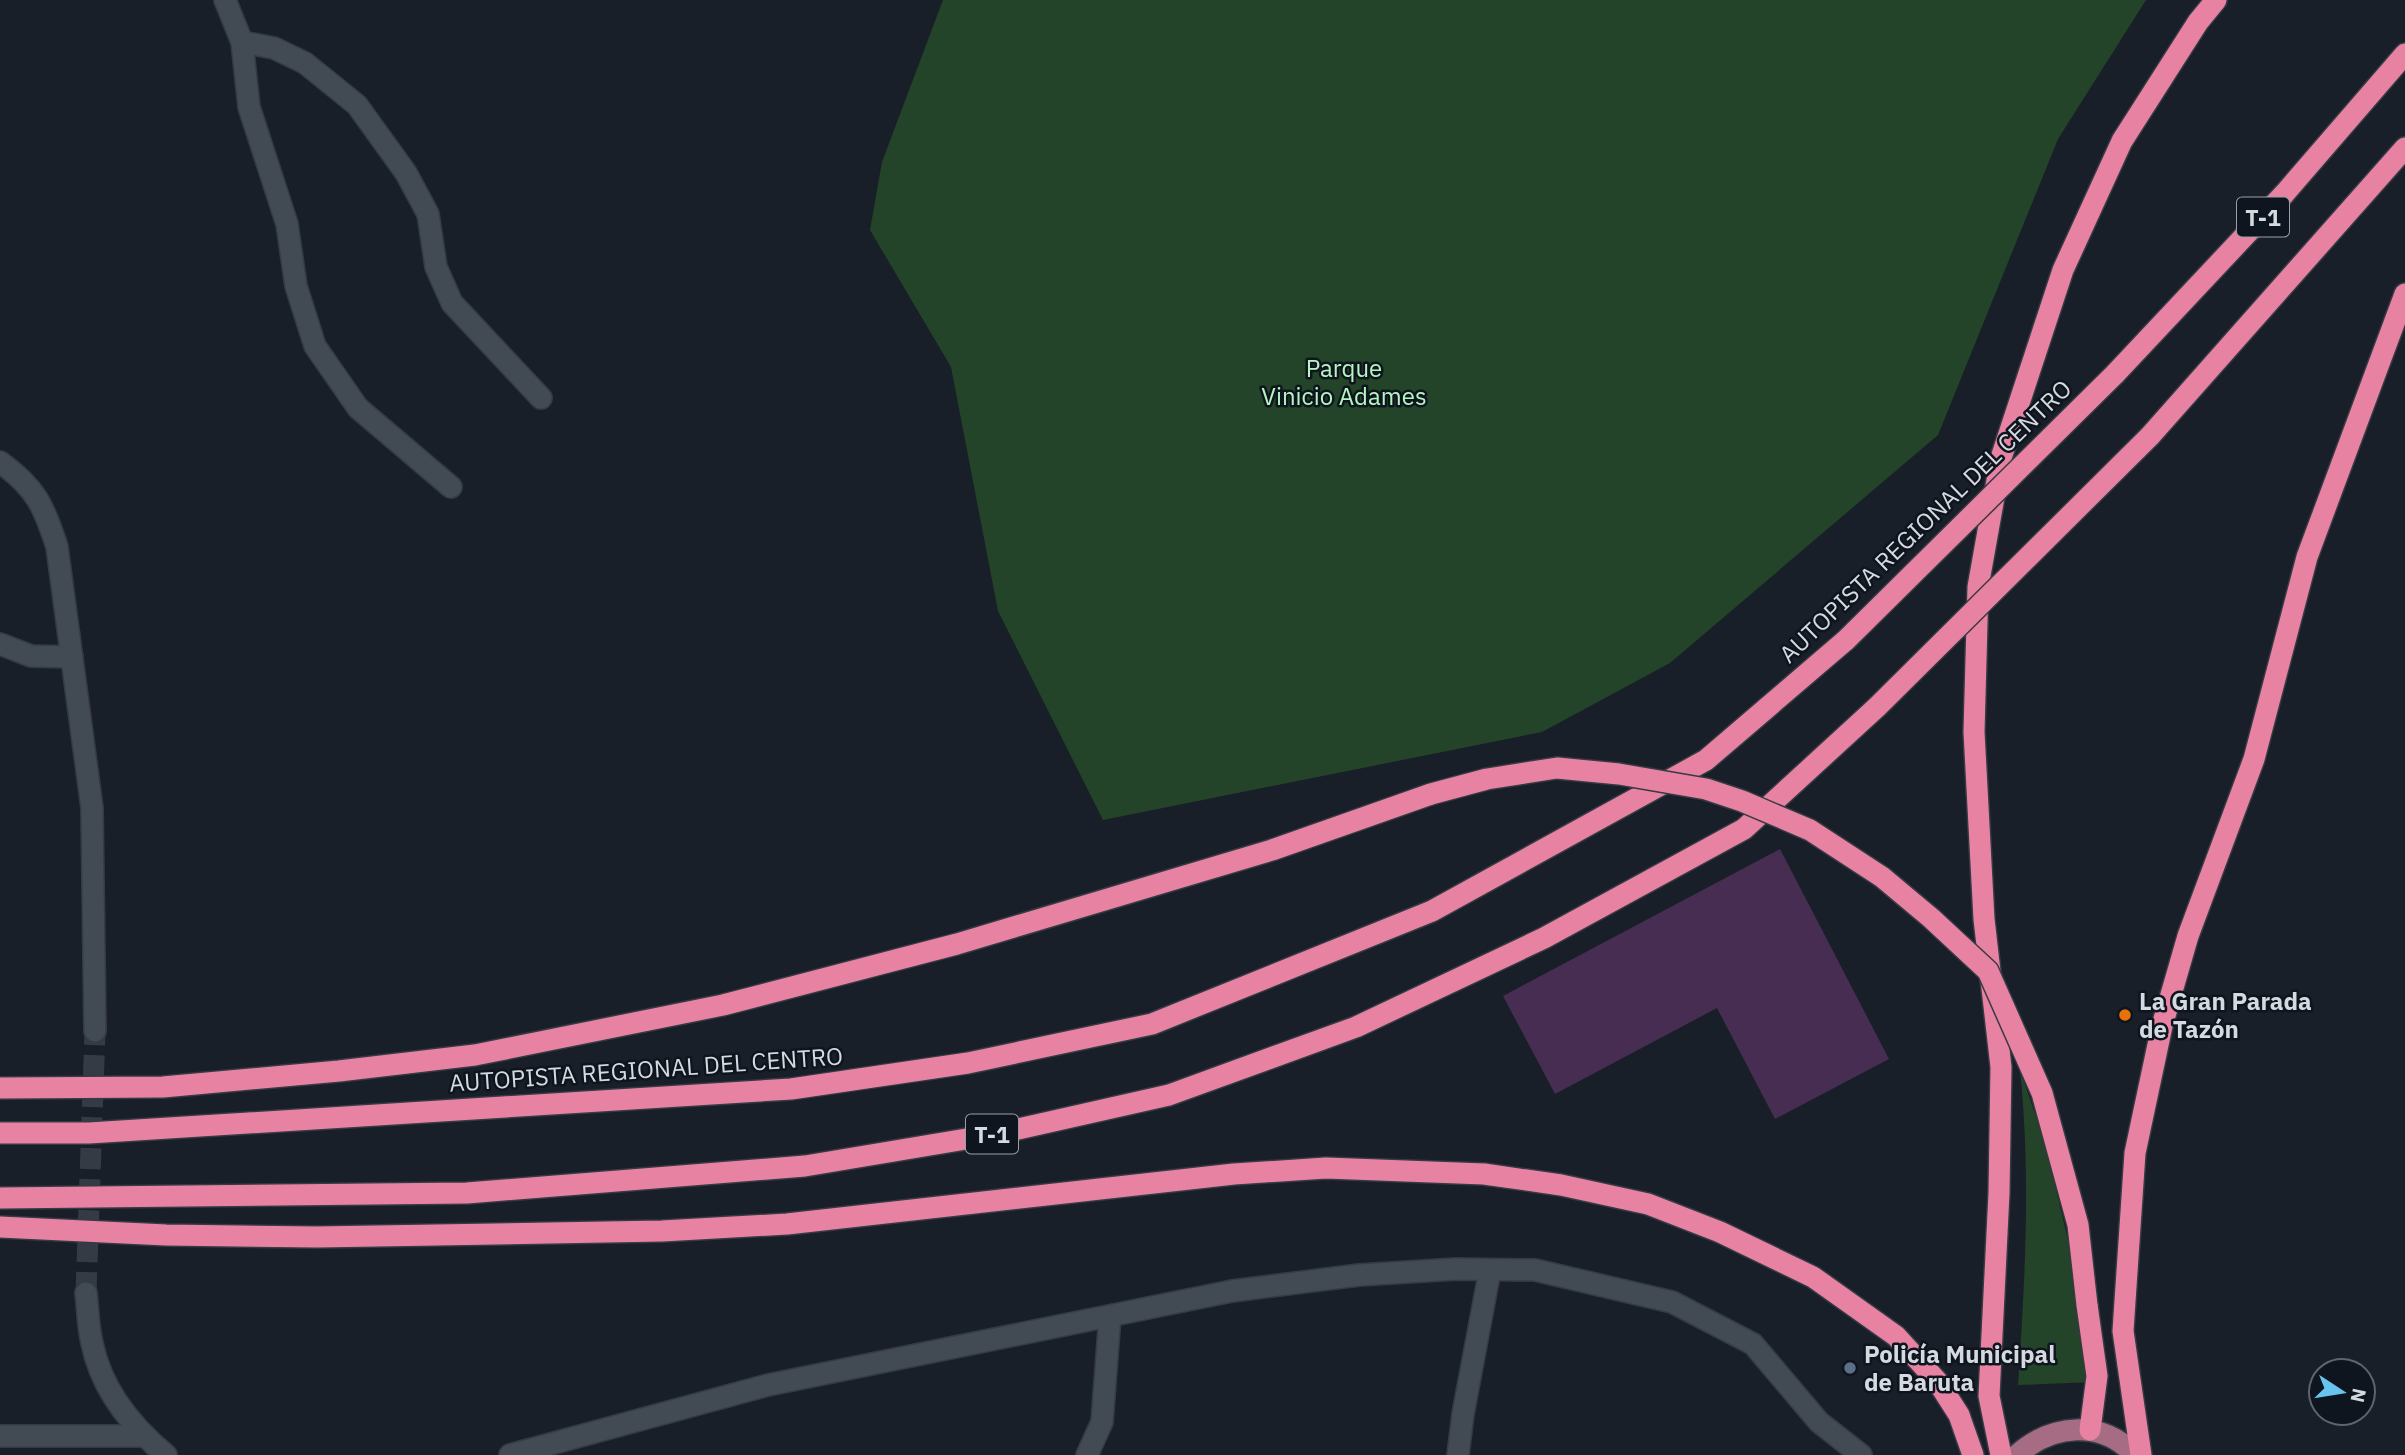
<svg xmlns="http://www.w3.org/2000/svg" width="2405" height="1455" font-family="'IBM Plex Sans',sans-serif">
	<rect width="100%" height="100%" fill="#181f28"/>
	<g fill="#234429">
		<path d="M943,0H2146L2058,139L1938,435L1670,663L1542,732L1103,820L998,611L951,367L870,230L882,162Z"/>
		<path d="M2020,1070L2044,1140L2076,1273L2095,1382L2018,1385C2025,1279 2031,1176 2020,1070Z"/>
	</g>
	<path fill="#472d51" d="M1780,849L1889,1059L1775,1119L1717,1008L1555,1094L1503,996Z"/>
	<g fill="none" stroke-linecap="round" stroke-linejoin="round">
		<path stroke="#343b44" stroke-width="21" stroke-dasharray="21 10" stroke-linecap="butt" d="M86,1293L95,1031"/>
		<defs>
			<g id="minor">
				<path d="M225,0L242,42L249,107L287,224L296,286L315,346L358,408L451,487"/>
				<path d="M242,42L274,48L305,63L357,105L406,173L428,214L436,267L452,303L541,398"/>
				<path d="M0,462C36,488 44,506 57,547L92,808L95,1031"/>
				<path d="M0,644L31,656L72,657"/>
				<path d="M86,1293C88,1310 88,1327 92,1343C101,1388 131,1426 166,1455"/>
				<path d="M0,1436H143"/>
				<path d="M510,1455L768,1385L1232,1291L1359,1275L1456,1269L1535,1270L1672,1302L1753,1344L1819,1422L1861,1455"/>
				<path d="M1087,1455L1102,1422L1110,1316"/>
				<path d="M1458,1455L1463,1414L1490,1270"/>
			</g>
			<path id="major" d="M2017,1455C2052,1424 2101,1419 2135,1455"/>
			<g id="highway">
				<path d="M2115,374L2285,193L2405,54"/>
				<path d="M2150,436L2405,148"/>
				<path d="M0,1088L163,1087L339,1071L475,1055L614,1027L723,1005L957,944L1272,850L1431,794"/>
				<path d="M0,1133H89L791,1089L968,1063L1152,1024L1432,911L1706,760L1846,640"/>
				<path d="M0,1198L467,1193L805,1166L996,1134L1169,1095L1356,1027L1544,938L1744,829L1877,707"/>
				<path d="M0,1227L166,1235L317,1237L662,1231L787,1224L1234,1174L1326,1168L1484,1174L1561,1185L1648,1204L1720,1232L1813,1277L1896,1336L1938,1382L1959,1415L1973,1455"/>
				<path d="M2087,1305L2097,1376L2090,1430"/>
				<path d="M2001,1455L1989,1396L1999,1193L2001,1067L1984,919L1974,732L1978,587L2001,458L2063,270L2122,141L2198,22L2216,0"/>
				<path d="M2141,1455L2123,1331L2135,1153L2162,1026L2188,936L2254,759L2307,557L2405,294"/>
			</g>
		</defs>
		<use href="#minor" stroke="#363a42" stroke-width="24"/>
		<use href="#major" stroke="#363a42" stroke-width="24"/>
		<use href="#highway" stroke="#363a42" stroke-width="24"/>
		<use href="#minor" stroke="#424a54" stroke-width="21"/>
		<use href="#major" stroke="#a66c83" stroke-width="21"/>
		<use href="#highway" stroke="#e882a3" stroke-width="21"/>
		<defs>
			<g id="highway-bridge">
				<path d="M1846,640L2115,374"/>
				<path d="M1877,707L2150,436"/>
				<path d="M1431,794L1487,779L1557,768L1619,774L1706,789L1742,801L1810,830L1882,877L1931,918L1988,971L2042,1093L2078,1225L2087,1305"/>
			</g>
		</defs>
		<use href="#highway-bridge" stroke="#363a42" stroke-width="24" stroke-linecap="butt"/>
		<use href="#highway-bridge" stroke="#e882a3" stroke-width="21"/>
	</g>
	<circle fill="#e8710a" stroke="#0f151e" stroke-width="2.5" cx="2125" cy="1015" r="7"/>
	<circle fill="#5c6f8a" stroke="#0f151e" stroke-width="2.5" cx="1850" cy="1368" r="7"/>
	<g text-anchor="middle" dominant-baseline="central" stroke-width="5" stroke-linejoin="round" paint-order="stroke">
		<g fill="#0f151e" stroke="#9a9fa6" stroke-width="2">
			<rect x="2237" y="197.5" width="52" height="39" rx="5"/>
			<rect x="966" y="1114.5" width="52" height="39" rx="5"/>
		</g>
		<g font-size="23" font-weight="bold" fill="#d5dae0">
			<text x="2263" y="217">T-1</text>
			<text x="992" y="1134">T-1</text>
		</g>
		<g font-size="24" fill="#b5f6bf" stroke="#0f151e">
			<text x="1344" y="368">Parque<tspan x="1344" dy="28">Vinicio Adames</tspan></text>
		</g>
		<g font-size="24" fill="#d5dae0" stroke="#0f151e">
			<text transform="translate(1925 521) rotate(-44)">AUTOPISTA REGIONAL DEL CENTRO</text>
			<text transform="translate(646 1069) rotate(-4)">AUTOPISTA REGIONAL DEL CENTRO</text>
		</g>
		<g font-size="24" font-weight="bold" fill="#d5dae0" stroke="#0f151e" text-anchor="start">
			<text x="2139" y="1001">La Gran Parada<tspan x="2139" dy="28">de Tazón</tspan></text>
			<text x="1864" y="1354">Policía Municipal<tspan x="1864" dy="28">de Baruta</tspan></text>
		</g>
	</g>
	<g transform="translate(2342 1392) rotate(102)"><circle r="33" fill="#0f151e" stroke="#5e646c" stroke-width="2"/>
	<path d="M0-5L12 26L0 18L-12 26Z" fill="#66c4ef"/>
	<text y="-10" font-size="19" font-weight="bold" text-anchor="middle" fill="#d5dae0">N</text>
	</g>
</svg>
